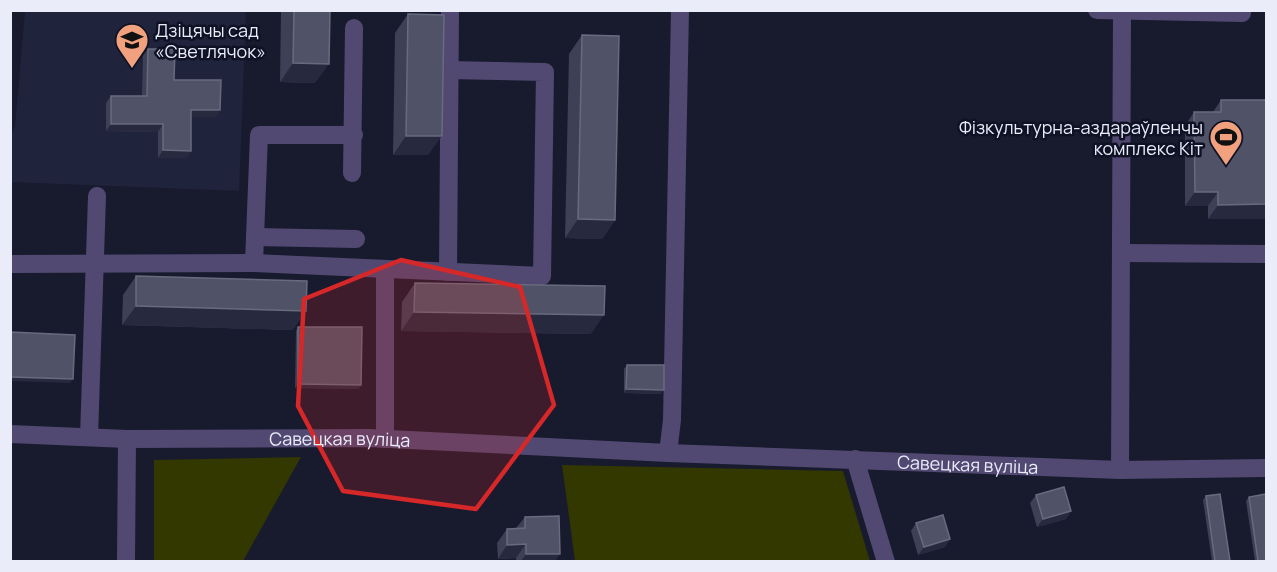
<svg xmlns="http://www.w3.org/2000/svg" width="1277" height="572" font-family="Manrope,sans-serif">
	<rect width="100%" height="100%" fill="#181a2e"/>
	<path fill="#20233c" d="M25,11H246L239,191L11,182V134L15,127Z"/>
	<g fill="#333700">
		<path d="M301,457L243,561H154V460Z"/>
		<path d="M562,465L843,471L870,561H575Z"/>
	</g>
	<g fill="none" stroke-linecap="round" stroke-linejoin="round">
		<g stroke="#514972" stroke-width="18">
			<path d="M1097,10L1242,13V10"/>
			<path d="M352,173L354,28"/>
			<path d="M255,237L356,239"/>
			<path d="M1121,253L1266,254"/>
			<path d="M254,263L259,135H354"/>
			<path d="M10,264L254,263L542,276L545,72L449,70"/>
			<path d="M448,272L450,10"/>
			<path id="s1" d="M10,434L127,439L369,438L668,453L672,420L680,10"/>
			<path d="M89,437L97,196"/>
			<path d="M385,439V270"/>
			<path id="s2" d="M668,453L1120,470L1266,468"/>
			<path d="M855,459L886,562"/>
			<path d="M1120,470L1122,10"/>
			<path d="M126,562L127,439"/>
		</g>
	</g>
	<g fill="#3e4155">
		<path d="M281,10H330L315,83L280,82Z"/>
		<path d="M408,14L428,155H393L395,33Z"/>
		<path d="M582,35L615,220L602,239L565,238L569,54Z"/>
		<path d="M148,49L174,80L220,110L215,117H191V151L186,158H158V132L106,131V103L111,96H142L143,56Z"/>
		<path d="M1221,100H1266V219H1208V206H1185V126L1194,112H1213Z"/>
		<path d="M136,276L293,330L122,325L123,295Z"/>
		<path d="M415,283L591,334L401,331L402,302Z"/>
		<path d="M298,327L359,389L295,388L296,331Z"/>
		<path d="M627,365L661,394L624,393V369Z"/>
		<path d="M1036,495L1071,511L1066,519L1037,527L1030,503Z"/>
		<path d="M1206,496L1230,561H1212L1203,500Z"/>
		<path d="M1249,497L1266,561H1255L1246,501Z"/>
		<path d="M525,517L555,561H516V558L498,559L497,543L507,529L516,528Z"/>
		<path d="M916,523L950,539L945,547L918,555L911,531Z"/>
	</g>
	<g fill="#272a3e">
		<path d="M293,63L329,64L315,83L280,82Z"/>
		<path d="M191,110H220L215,117H186Z"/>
		<path d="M111,124H163L158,132L106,131Z"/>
		<path d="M406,136H442L428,155H393Z"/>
		<path d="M163,150L191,151L186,158H158Z"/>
		<path d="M1195,192H1218L1208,206H1185Z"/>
		<path d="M1266,204V219H1208L1218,205Z"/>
		<path d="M578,219L615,220L602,239L565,238Z"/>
		<path d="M136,306L306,311L293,330L122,325Z"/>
		<path d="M414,312L604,315L591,334L401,331Z"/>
		<path d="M10,377L73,379L70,383L10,381Z"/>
		<path d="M298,384L361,385L359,389L295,388Z"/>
		<path d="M626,389L664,390L661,394L624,393Z"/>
		<path d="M1071,511L1066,519L1037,527L1043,519Z"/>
		<path d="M950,539L945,547L918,555L924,547Z"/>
		<path d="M526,544L516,558L498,559L507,545Z"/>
		<path d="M526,554H560L555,561H521Z"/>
	</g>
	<g fill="#505367" stroke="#686b7e" stroke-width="1.5">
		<path d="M294,10H330L329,64L293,63Z"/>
		<path d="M408,14L444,15L442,136H406Z"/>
		<path d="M582,35L619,36L615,220L578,219Z"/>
		<path d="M148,49H175L174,80H221L220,110H191V151L163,150V124H111V96H147Z"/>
		<path d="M1221,100H1266V204L1218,205V192H1195L1194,112H1221Z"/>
		<path d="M136,276L307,281L306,311L136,306Z"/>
		<path d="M415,283L605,286L604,315L414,312Z"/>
		<path d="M298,327H362L361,385L298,384Z"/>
		<path d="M10,332L75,335L73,379L10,377Z"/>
		<path d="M627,365H664V390L626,389Z"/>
		<path d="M1064,487L1071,511L1043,519L1036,495Z"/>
		<path d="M1220,494L1230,561H1215L1206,496Z"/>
		<path d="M1266,494V561H1258L1249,497Z"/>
		<path d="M943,515L950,539L924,547L916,523Z"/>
		<path d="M559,516L560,554H526V544L507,545V529L525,528V517Z"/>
	</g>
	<path fill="#d62828" fill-opacity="0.2" stroke="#d62828" stroke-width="4.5" stroke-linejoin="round" d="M401,260L520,287L554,405L476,509L343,491L298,406L304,299Z"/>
	<defs>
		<symbol id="school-pin" viewBox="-11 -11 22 30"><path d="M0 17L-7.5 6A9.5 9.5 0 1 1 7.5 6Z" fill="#f1a17d" stroke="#0f1124"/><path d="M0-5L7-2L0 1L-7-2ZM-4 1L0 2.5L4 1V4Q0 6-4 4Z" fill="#111"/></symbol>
		<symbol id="stadium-pin" viewBox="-11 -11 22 30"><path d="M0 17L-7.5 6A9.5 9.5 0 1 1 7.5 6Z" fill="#f1a17d" stroke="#0f1124"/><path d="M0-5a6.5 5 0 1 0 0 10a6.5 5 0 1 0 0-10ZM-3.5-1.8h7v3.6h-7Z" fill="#111"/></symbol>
	</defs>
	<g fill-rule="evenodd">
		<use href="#school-pin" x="113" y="21" width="38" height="52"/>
		<use href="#stadium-pin" x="1207" y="118" width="38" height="52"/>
	</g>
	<g text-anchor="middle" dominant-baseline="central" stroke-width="5" stroke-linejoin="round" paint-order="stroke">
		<g font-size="18" fill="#eaecfa" stroke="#0f1124" text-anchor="start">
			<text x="155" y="30">Дзіцячы сад<tspan x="155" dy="21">«Светлячок»</tspan></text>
			<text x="1203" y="127" text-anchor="end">Фізкультурна-аздараўленчы<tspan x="1203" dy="21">комплекс Кіт</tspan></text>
		</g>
		<g font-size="18" fill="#eaecfa" stroke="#0f1124">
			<text stroke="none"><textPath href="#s1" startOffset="330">Савецкая вуліца</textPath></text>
			<text stroke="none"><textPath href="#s2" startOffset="300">Савецкая вуліца</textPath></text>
		</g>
	</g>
	<rect width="1277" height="572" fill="none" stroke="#eaecfa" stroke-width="24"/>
</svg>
